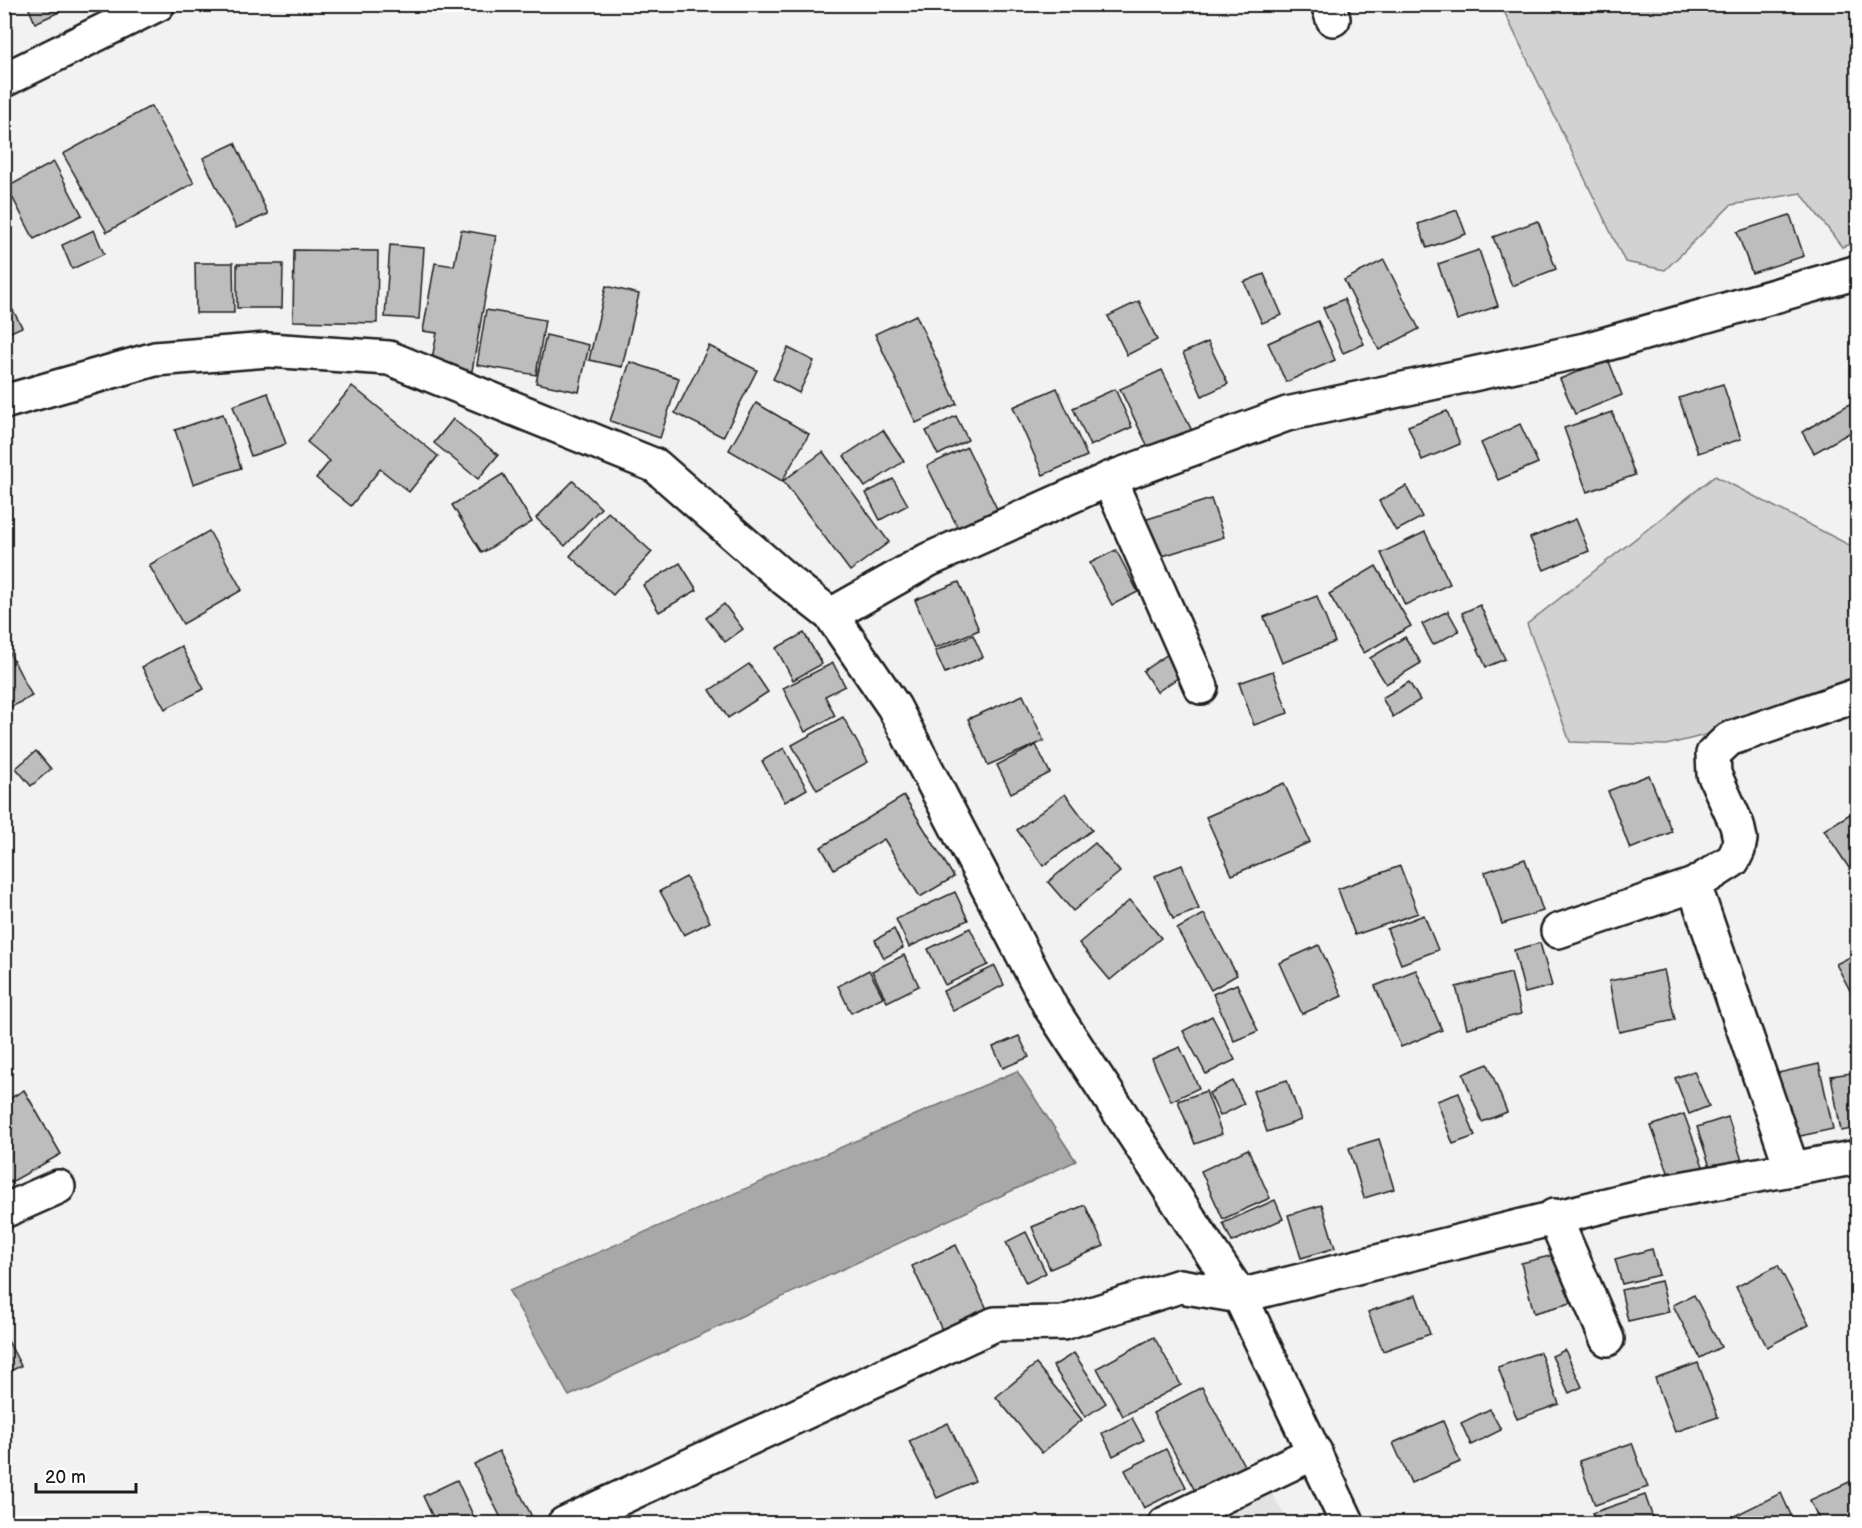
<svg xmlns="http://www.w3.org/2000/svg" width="1862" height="1528" font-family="'Balsamiq Sans',sans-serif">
	<rect width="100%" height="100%" fill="#f2f2f2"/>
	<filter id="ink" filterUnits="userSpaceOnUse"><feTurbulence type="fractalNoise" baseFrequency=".0167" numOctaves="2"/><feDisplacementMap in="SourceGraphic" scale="12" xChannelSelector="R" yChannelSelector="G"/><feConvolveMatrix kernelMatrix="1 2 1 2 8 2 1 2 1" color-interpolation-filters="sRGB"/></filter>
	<g filter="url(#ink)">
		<path fill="#e2e2e2" d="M1269,1488L1289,1523L1186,1524Z"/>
		<g fill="#d2d2d2" stroke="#777" stroke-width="1.5">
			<path d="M1501,5H1857V242L1842,247L1801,193L1731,205L1665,270L1625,262Z"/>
			<path d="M1715,476L1849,545L1857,543V697L1666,745L1570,742L1527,624Z"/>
		</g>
		<g fill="#a8a8a8" stroke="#707070" stroke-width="1.5">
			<path d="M1017,1071L1076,1161L569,1396L509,1291Z"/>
			<path d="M374,1514L379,1523H350Z"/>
		</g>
		<g fill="#bdbdbd" stroke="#1c1c1c" stroke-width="1.5">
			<path d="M27,4H77L35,23Z"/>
			<path d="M151,106L194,183L107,232L63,154Z"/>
			<path d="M235,143L268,214L236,228L203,158Z"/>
			<path d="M54,162L82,215L34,239L7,187Z"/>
			<path d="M1457,210L1466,234L1427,248L1418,224Z"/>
			<path d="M1790,215L1804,256L1752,273L1737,232Z"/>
			<path d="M1538,221L1556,269L1512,286L1493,237Z"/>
			<path d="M94,230L104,254L72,269L62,245Z"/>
			<path d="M461,230L496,236L472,371L431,364L437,333L423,331L435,263L454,266Z"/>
			<path d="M390,245L424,248L419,319L385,317Z"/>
			<path d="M294,250L378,251L377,323L293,321Z"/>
			<path d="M1479,250L1498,306L1457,320L1438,264Z"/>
			<path d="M1384,260L1419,329L1379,350L1344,280Z"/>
			<path d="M195,263H233L234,313H196Z"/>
			<path d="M237,264H283L282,308H237Z"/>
			<path d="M1264,274L1282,315L1262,323L1244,282Z"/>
			<path d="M606,286L639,294L622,367L589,360Z"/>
			<path d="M4,294L22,327L4,335Z"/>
			<path d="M1344,299L1364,344L1343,353L1323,308Z"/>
			<path d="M1139,301L1157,340L1127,355L1108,316Z"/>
			<path d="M486,310L545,320L536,375L477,365Z"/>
			<path d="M916,315L957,404L916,423L875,334Z"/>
			<path d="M1318,321L1335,360L1286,382L1268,343Z"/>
			<path d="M546,335L589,345L579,392L536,383Z"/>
			<path d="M1208,342L1228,384L1202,396L1183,353Z"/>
			<path d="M709,346L757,370L723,437L675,413Z"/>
			<path d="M788,348L814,361L799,393L773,379Z"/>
			<path d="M1608,359L1622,395L1575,414L1560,379Z"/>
			<path d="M630,362L679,378L660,438L610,421Z"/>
			<path d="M1162,370L1193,433L1151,453L1120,389Z"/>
			<path d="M1723,384L1741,439L1698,453L1679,398Z"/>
			<path d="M352,386L438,456L409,492L380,469L351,506L316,478L330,461L307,442Z"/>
			<path d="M1057,388L1087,456L1043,475L1013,407Z"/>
			<path d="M1115,389L1132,427L1090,446L1073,408Z"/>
			<path d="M268,393L286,444L251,456L233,406Z"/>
			<path d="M1858,399V428L1814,453L1802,432Z"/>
			<path d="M756,403L809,434L782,481L729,450Z"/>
			<path d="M1447,411L1460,444L1422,460L1408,426Z"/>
			<path d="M1612,412L1635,475L1587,492L1564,428Z"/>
			<path d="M223,414L241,468L193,484L175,430Z"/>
			<path d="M956,416L968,440L938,455L926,431Z"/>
			<path d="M453,419L498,455L478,479L434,443Z"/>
			<path d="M1520,424L1538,463L1498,480L1481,443Z"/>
			<path d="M883,430L904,461L865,487L844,456Z"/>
			<path d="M967,447L997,509L958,528L927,466Z"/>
			<path d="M823,452L889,542L850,571L783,481Z"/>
			<path d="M503,474L532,522L482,553L452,505Z"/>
			<path d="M893,479L908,505L880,520L866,493Z"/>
			<path d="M573,481L601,508L565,546L536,518Z"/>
			<path d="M1406,486L1422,517L1396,531L1379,501Z"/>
			<path d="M1211,499L1224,537L1153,559L1141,521Z"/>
			<path d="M608,512L652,552L613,595L570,556Z"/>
			<path d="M1576,519L1589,551L1544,570L1530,538Z"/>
			<path d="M209,531L242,590L183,624L149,565Z"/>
			<path d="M1425,532L1450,584L1405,605L1381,553Z"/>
			<path d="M1116,550L1138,592L1112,605L1090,563Z"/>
			<path d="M680,563L697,590L659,612L643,585Z"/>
			<path d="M1376,566L1411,626L1364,653L1329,594Z"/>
			<path d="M959,582L979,630L935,648L915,600Z"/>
			<path d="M1317,596L1335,642L1282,663L1264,617Z"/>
			<path d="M724,604L743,629L725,642L706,618Z"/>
			<path d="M1480,605L1505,659L1486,667L1462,613Z"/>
			<path d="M1448,611L1459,631L1433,645L1422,624Z"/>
			<path d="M804,633L822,664L793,680L776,648Z"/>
			<path d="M973,635L983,657L945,673L935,651Z"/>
			<path d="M1405,637L1421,663L1386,684L1370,658Z"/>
			<path d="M181,646L204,689L165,709L142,667Z"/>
			<path d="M7,648L32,696L4,711V649Z"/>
			<path d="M1168,654L1182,675L1157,692L1143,671Z"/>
			<path d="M833,663L845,686L825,696L835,716L805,732L783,688Z"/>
			<path d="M749,664L768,692L728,718L710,690Z"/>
			<path d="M1273,671L1288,713L1254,725L1239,683Z"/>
			<path d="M1409,682L1420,700L1393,717L1382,698Z"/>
			<path d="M1023,695L1044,741L988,765L968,719Z"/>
			<path d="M843,717L868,762L817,790L792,745Z"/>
			<path d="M1036,745L1050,773L1011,793L997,765Z"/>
			<path d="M784,748L807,789L785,802L762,761Z"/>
			<path d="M36,751L51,769L31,786L16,768Z"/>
			<path d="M1649,775L1672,832L1630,849L1608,791Z"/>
			<path d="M1284,783L1310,842L1232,875L1206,817Z"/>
			<path d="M1065,794L1092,830L1043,866L1017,830Z"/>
			<path d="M904,796L954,877L920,897L884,839L834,869L821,847Z"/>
			<path d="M1858,809V863L1849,868L1824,830Z"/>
			<path d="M1095,843L1120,872L1073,911L1048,882Z"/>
			<path d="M1525,859L1543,911L1502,924L1485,872Z"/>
			<path d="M1182,865L1199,909L1173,919L1155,876Z"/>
			<path d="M1400,866L1418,913L1355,935L1338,889Z"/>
			<path d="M686,877L710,922L684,935L660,891Z"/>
			<path d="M955,892L968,920L909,947L896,919Z"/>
			<path d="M1130,900L1161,938L1110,980L1079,943Z"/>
			<path d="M1204,914L1237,975L1211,990L1177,929Z"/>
			<path d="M1424,915L1438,950L1401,964L1387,929Z"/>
			<path d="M970,928L988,965L945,985L928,949Z"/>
			<path d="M894,929L903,948L884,958L875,940Z"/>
			<path d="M1540,943L1552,986L1525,993L1514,950Z"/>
			<path d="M1319,945L1342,996L1302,1014L1279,963Z"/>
			<path d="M1858,953V991L1852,994L1836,964Z"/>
			<path d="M904,955L919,986L887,1002L872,971Z"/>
			<path d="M995,966L1004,985L953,1011L943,991Z"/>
			<path d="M869,970L883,997L851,1013L838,986Z"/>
			<path d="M1416,970L1442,1030L1401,1047L1375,986Z"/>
			<path d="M1664,970L1675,1020L1619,1032L1609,981Z"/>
			<path d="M1511,973L1521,1014L1467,1028L1456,987Z"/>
			<path d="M1237,984L1258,1031L1234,1041L1213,994Z"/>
			<path d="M1212,1016L1235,1060L1206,1074L1183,1031Z"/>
			<path d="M1019,1036L1029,1057L1003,1068L993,1047Z"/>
			<path d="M1180,1047L1199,1088L1171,1101L1152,1059Z"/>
			<path d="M1488,1064L1507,1112L1482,1122L1463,1074Z"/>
			<path d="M1819,1064L1833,1129L1791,1138L1778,1073Z"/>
			<path d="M1694,1071L1709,1106L1689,1114L1675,1078Z"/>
			<path d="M1858,1072V1128L1841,1131L1831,1076Z"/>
			<path d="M1287,1080L1301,1120L1267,1132L1253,1091Z"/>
			<path d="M1233,1081L1244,1104L1220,1116L1209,1093Z"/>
			<path d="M24,1090L61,1154L6,1185L4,1102Z"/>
			<path d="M1206,1091L1222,1134L1195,1144L1178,1101Z"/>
			<path d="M1459,1093L1475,1136L1453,1144L1437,1101Z"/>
			<path d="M1684,1114L1704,1169L1671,1180L1651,1126Z"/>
			<path d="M1728,1117L1744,1167L1713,1176L1697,1127Z"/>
			<path d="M1379,1139L1394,1189L1364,1198L1349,1148Z"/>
			<path d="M1248,1149L1270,1198L1223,1219L1201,1171Z"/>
			<path d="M1275,1200L1283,1219L1232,1242L1223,1223Z"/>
			<path d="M1085,1205L1104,1246L1050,1269L1032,1227Z"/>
			<path d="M1322,1205L1335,1248L1301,1258L1288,1215Z"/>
			<path d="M1026,1232L1046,1273L1026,1283L1006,1242Z"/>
			<path d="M956,1245L988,1311L943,1332L912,1266Z"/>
			<path d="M1652,1249L1659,1275L1622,1284L1615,1259Z"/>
			<path d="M1558,1254L1571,1303L1534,1313L1521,1263Z"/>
			<path d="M1778,1265L1809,1325L1767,1347L1736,1287Z"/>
			<path d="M1661,1281L1669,1312L1628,1321L1621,1290Z"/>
			<path d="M1416,1295L1430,1334L1383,1351L1368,1312Z"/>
			<path d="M1694,1295L1721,1347L1700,1358L1673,1305Z"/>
			<path d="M4,1333L21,1366L4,1374Z"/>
			<path d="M1154,1337L1181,1385L1123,1416L1097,1368Z"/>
			<path d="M1565,1350L1582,1387L1569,1393L1552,1356Z"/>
			<path d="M1540,1352L1559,1404L1517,1419L1498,1367Z"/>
			<path d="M1074,1353L1106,1403L1085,1417L1053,1366Z"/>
			<path d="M1698,1363L1718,1417L1675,1432L1655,1378Z"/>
			<path d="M1036,1364L1082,1420L1042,1453L996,1397Z"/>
			<path d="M1202,1387L1248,1473L1200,1500L1153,1413Z"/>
			<path d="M1490,1409L1501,1430L1471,1445L1461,1423Z"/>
			<path d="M1132,1418L1144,1440L1113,1456L1102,1433Z"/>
			<path d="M1443,1421L1460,1462L1411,1483L1393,1443Z"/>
			<path d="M948,1423L975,1481L937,1498L909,1441Z"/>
			<path d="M1632,1443L1648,1487L1595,1505L1579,1461Z"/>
			<path d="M1166,1449L1186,1487L1144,1508L1125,1470Z"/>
			<path d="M499,1451L533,1519L524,1524H504L474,1464Z"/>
			<path d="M1858,1478V1517L1842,1524H1821L1810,1500Z"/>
			<path d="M457,1480L477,1524H436L423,1496Z"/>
			<path d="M1781,1493L1795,1524H1740L1736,1515Z"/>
			<path d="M1645,1495L1655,1524H1596L1592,1513Z"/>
		</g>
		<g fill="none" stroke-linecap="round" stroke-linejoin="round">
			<defs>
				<g id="minor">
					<path d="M1328,4L1333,19"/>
					<path d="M4,80L158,4"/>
					<path d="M4,402L155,359L268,350L389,358L656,466L785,579L831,615L894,707L1051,1008L1240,1296L1348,1524"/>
					<path d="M1109,479L1201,687"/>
					<path d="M831,615L928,560L1109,479L1287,414L1585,350L1858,272"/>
					<path d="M1694,885L1792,1169"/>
					<path d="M1558,931L1694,885L1733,860L1738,850L1740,839L1737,825L1714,774L1713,754L1729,739L1858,695"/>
					<path d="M4,1211L58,1187"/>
					<path d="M1554,1216L1607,1339"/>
					<path d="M564,1524L995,1324L1063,1323L1180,1286L1240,1296L1647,1195L1858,1157"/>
					<path d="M1165,1524L1315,1452"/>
				</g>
			</defs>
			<use href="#minor" stroke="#1c1c1c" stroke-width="38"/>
			<use href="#minor" stroke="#fff" stroke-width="33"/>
		</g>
	</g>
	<rect width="1862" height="1528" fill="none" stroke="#fff" stroke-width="24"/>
	<rect x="12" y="12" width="1838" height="1504" fill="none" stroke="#1c1c1c" stroke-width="2" filter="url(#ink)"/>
	<path d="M36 1483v9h100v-9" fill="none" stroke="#1c1c1c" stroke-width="3"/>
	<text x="45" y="1483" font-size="18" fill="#1c1c1c" stroke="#ffffff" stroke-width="4.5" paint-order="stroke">20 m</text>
</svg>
